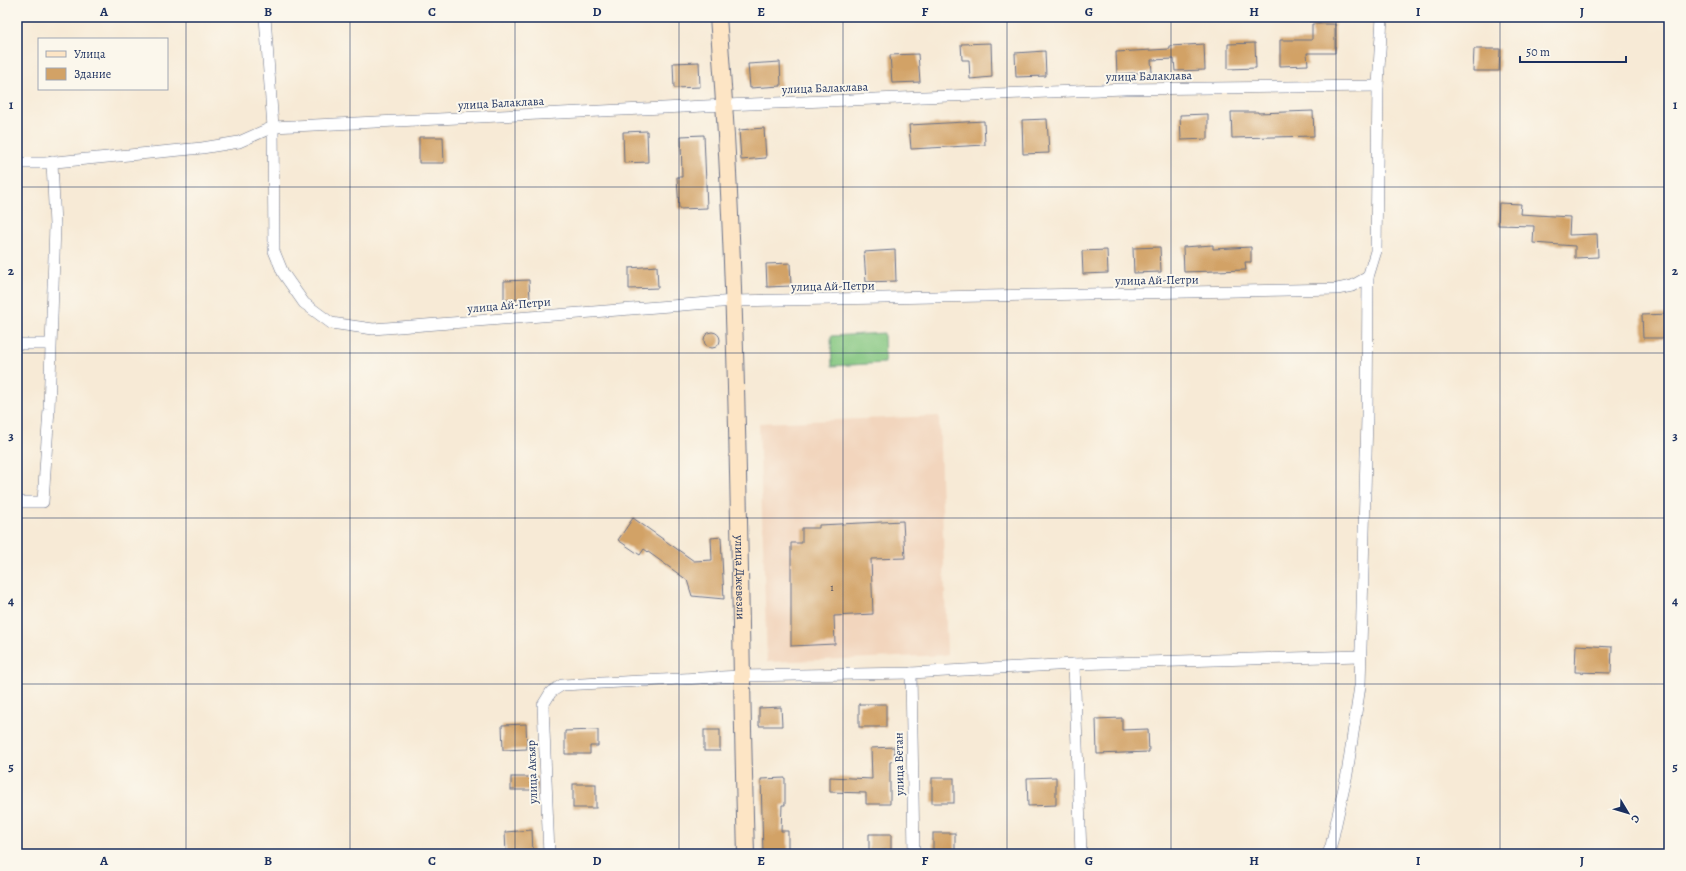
<svg xmlns="http://www.w3.org/2000/svg" width="1686" height="871" font-family="Alegreya,serif">
	<rect width="100%" height="100%" fill="#fbf7ec"/>
	<filter id="ink" filterUnits="userSpaceOnUse"><feTurbulence type="fractalNoise" baseFrequency=".025" numOctaves="2"/><feDisplacementMap in="SourceGraphic" scale="8" xChannelSelector="R" yChannelSelector="G"/><feConvolveMatrix kernelMatrix="1 2 1 2 8 2 1 2 1" color-interpolation-filters="sRGB"/></filter>
	<filter id="wash" filterUnits="userSpaceOnUse"><feTurbulence type="fractalNoise" baseFrequency=".012" numOctaves="4" result="noise"/><feDisplacementMap in="SourceGraphic" scale="16" xChannelSelector="R" yChannelSelector="G"/><feGaussianBlur stdDeviation="0.9" result="paint"/><feColorMatrix in="noise" values="0 0 0 0 0 0 0 0 0 0 0 0 0 0 0 0 0 1.4 0 .05"/><feComposite in="paint" operator="in"/></filter>
	<g filter="url(#wash)">
		<rect width="100%" height="100%" fill="#f7ead6"/>
		<path fill="#f2d5bd" d="M939,416L947,655L767,662L759,423Z"/>
		<path fill="#83c67f" stroke="#4f7a6e" d="M884,333L885,363L832,366L831,336Z"/>
		<g id="blocks">
			<g fill="#d2a266">
				<path d="M1312,24H1335V53H1307L1308,65L1280,66V40H1312Z"/>
				<path d="M991,43L992,77L970,79L969,60H962L961,44Z"/>
				<path d="M1255,43L1256,68L1228,69V44Z"/>
				<path d="M1204,44L1205,70L1175,71L1174,59L1151,60L1152,72L1117,74L1116,52L1170,49V46Z"/>
				<path d="M1474,49H1500L1499,71H1473Z"/>
				<path d="M1045,51L1046,76L1016,77L1015,53Z"/>
				<path d="M918,54L920,82L892,83L890,55Z"/>
				<path d="M699,62L700,87L674,88L673,63Z"/>
				<path d="M780,62L781,86L750,88L748,64Z"/>
				<path d="M1313,111L1314,136L1232,138L1231,112H1258V113Z"/>
				<path d="M1208,114V139L1181,140L1180,115Z"/>
				<path d="M1047,119L1049,153L1023,154L1022,120Z"/>
				<path d="M984,121L985,145L911,149L909,125Z"/>
				<path d="M764,128L766,158L741,160L739,130Z"/>
				<path d="M647,131L648,162L624,163L623,132Z"/>
				<path d="M704,135L707,208L679,209L677,177H682L681,136Z"/>
				<path d="M419,137H443L444,163H419Z"/>
				<path d="M1499,203L1521,204L1520,214L1570,217L1569,235L1597,234L1598,257L1575,258V246L1533,243L1534,226L1498,225Z"/>
				<path d="M1213,245V249L1251,247V262H1245L1246,270L1184,272L1183,247Z"/>
				<path d="M1160,247L1161,272L1134,273L1133,248Z"/>
				<path d="M895,250L896,281L866,282L864,252Z"/>
				<path d="M1107,250L1108,273L1083,274L1082,251Z"/>
				<path d="M790,263L791,286L767,287L766,264Z"/>
				<path d="M657,266L658,288L629,289V268Z"/>
				<path d="M529,280L530,299L504,300V281Z"/>
				<path d="M1669,314V338H1643L1642,315Z"/>
				<circle cx="712" cy="340" r="8"/>
				<path d="M633,518L694,561L712,560L711,538L721,537L724,599L692,596L687,580L644,549L640,555L618,540Z"/>
				<path d="M903,521L905,558L871,559L873,614L834,616L835,644L791,646V543H802V528H819V525Z"/>
				<path d="M1576,645L1612,647L1611,673L1575,672Z"/>
				<rect x="859" y="704" width="27" height="23"/>
				<path d="M781,707L782,726H759V708Z"/>
				<path d="M1122,718V730L1148,729L1149,752L1097,754L1096,719Z"/>
				<path d="M526,724L527,749L503,750L502,725Z"/>
				<path d="M598,730V746H590V754H565V731Z"/>
				<rect x="704" y="730" width="16" height="21"/>
				<path d="M894,747L895,761L890,762V804H866V793L830,792V777L872,779L871,748Z"/>
				<rect x="511" y="777" width="27" height="13"/>
				<path d="M1056,777V805L1028,806L1027,778Z"/>
				<path d="M785,778V805H782L781,831H788V854H763L761,779Z"/>
				<rect x="932" y="778" width="22" height="25"/>
				<rect x="573" y="784" width="23" height="24"/>
				<path d="M532,830L533,854H506L505,832Z"/>
				<rect x="933" y="833" width="22" height="21"/>
				<path d="M869,834H891V850L869,851Z"/>
			</g>
		</g>
	</g>
	<g filter="url(#ink)">
		<use href="#blocks" fill-opacity="0" stroke="#687088" stroke-width="1"/>
		<g fill="none" stroke-linecap="round" stroke-linejoin="round">
			<defs>
				<g id="street">
					<path d="M265,17L273,127L274,251L283,273L304,303L331,323L373,329L734,301L1337,289L1352,286L1368,277"/>
					<path d="M17,163H45L202,148L239,142L273,127L725,105L1125,89L1378,86"/>
					<path d="M17,344H50"/>
					<path d="M17,502H43L49,409L55,225L52,162"/>
					<path d="M1074,664L1081,854"/>
					<path d="M911,673L914,854"/>
					<path d="M549,854L543,705L551,692L562,685L741,676L911,673L1074,664L1360,656"/>
					<path d="M1328,854L1331,846L1347,774L1360,686L1367,417L1368,277L1376,251L1378,86L1382,17"/>
				</g>
				<g id="secondary">
					<path id="s1" d="M718,17C740,295 738,575 746,854"/>
				</g>
			</defs>
			<use href="#street" stroke="#687088" stroke-width="12"/>
			<use href="#secondary" stroke="#687088" stroke-width="18"/>
			<use href="#street" stroke="#fff" stroke-width="11"/>
			<use href="#secondary" stroke="#fde5c5" stroke-width="16"/>
		</g>
	</g>
	<path fill="none" stroke="#1b2f5e" stroke-width="1" stroke-opacity="0.55" d="M186,17V854M350,17V854M515,17V854M679,17V854M843,17V854M1007,17V854M1171,17V854M1336,17V854M1500,17V854M17,187H1669M17,353H1669M17,518H1669M17,684H1669"/>
	<g text-anchor="middle" dominant-baseline="central" stroke-width="4" stroke-linejoin="round" paint-order="stroke">
		<g font-size="10" fill="#494c60">
			<text x="832" y="587">1</text>
		</g>
		<g font-size="12" fill="#1b2f5e" stroke="#fbf7ec">
			<text transform="translate(1149 76) rotate(-1)">улица Балаклава</text>
			<text transform="translate(825 88) rotate(-2)">улица Балаклава</text>
			<text transform="translate(501 103) rotate(-3)">улица Балаклава</text>
			<text transform="translate(1157 280) rotate(-1)">улица Ай-Петри</text>
			<text transform="translate(833 286) rotate(-1)">улица Ай-Петри</text>
			<text transform="translate(509 305) rotate(-5)">улица Ай-Петри</text>
			<text stroke="none"><textPath href="#s1" startOffset="561">улица Джевезли</textPath></text>
			<text transform="translate(899 764) rotate(-91)">улица Ветан</text>
			<text transform="translate(532 772) rotate(-92)">улица Акъяр</text>
		</g>
	</g>
	<rect width="1686" height="871" fill="none" stroke="#fbf7ec" stroke-width="44"/>
	<rect x="38" y="38" width="130" height="52" fill="#fbf7ec" stroke="#a1a7b3"/>
	<rect x="46" y="51" width="20" height="6" fill="#fde5c5" stroke="#a1a7b3"/>
	<text x="74" y="58" font-size="12" fill="#1b2f5e">Улица</text>
	<rect x="46" y="68" width="20" height="12" fill="#d2a266" stroke="#a1a7b3"/>
	<text x="74" y="78" font-size="12" fill="#1b2f5e">Здание</text>
	<g transform="translate(1628 813) rotate(128)" stroke="#fbf7ec" stroke-width="3" paint-order="stroke">
	<path d="M0-3L7 15L0 10L-7 15Z" fill="#1b2f5e"/>
	<text y="-6" font-size="11" font-weight="bold" text-anchor="middle" fill="#1b2f5e">С</text>
	</g>
	<path d="M1520 56v6h106v-6" fill="none" stroke="#1b2f5e" stroke-width="2"/>
	<text x="1526" y="56" font-size="12" fill="#1b2f5e" stroke="#fbf7ec" stroke-width="3" paint-order="stroke">50 m</text>
	<rect x="22" y="22" width="1642" height="827" fill="none" stroke="#1b2f5e" stroke-width="1.5"/>
	<g font-size="13" text-anchor="middle" font-weight="bold" fill="#1b2f5e">
		<text x="104" y="16">A</text>
		<text x="268" y="16">B</text>
		<text x="432" y="16">C</text>
		<text x="597" y="16">D</text>
		<text x="761" y="16">E</text>
		<text x="925" y="16">F</text>
		<text x="1089" y="16">G</text>
		<text x="1254" y="16">H</text>
		<text x="1418" y="16">I</text>
		<text x="1582" y="16">J</text>
		<text x="11" y="109">1</text>
		<text x="1675" y="109">1</text>
		<text x="11" y="275">2</text>
		<text x="1675" y="275">2</text>
		<text x="11" y="440">3</text>
		<text x="1675" y="440">3</text>
		<text x="11" y="605">4</text>
		<text x="1675" y="605">4</text>
		<text x="11" y="771">5</text>
		<text x="1675" y="771">5</text>
		<text x="104" y="865">A</text>
		<text x="268" y="865">B</text>
		<text x="432" y="865">C</text>
		<text x="597" y="865">D</text>
		<text x="761" y="865">E</text>
		<text x="925" y="865">F</text>
		<text x="1089" y="865">G</text>
		<text x="1254" y="865">H</text>
		<text x="1418" y="865">I</text>
		<text x="1582" y="865">J</text>
	</g>
</svg>
